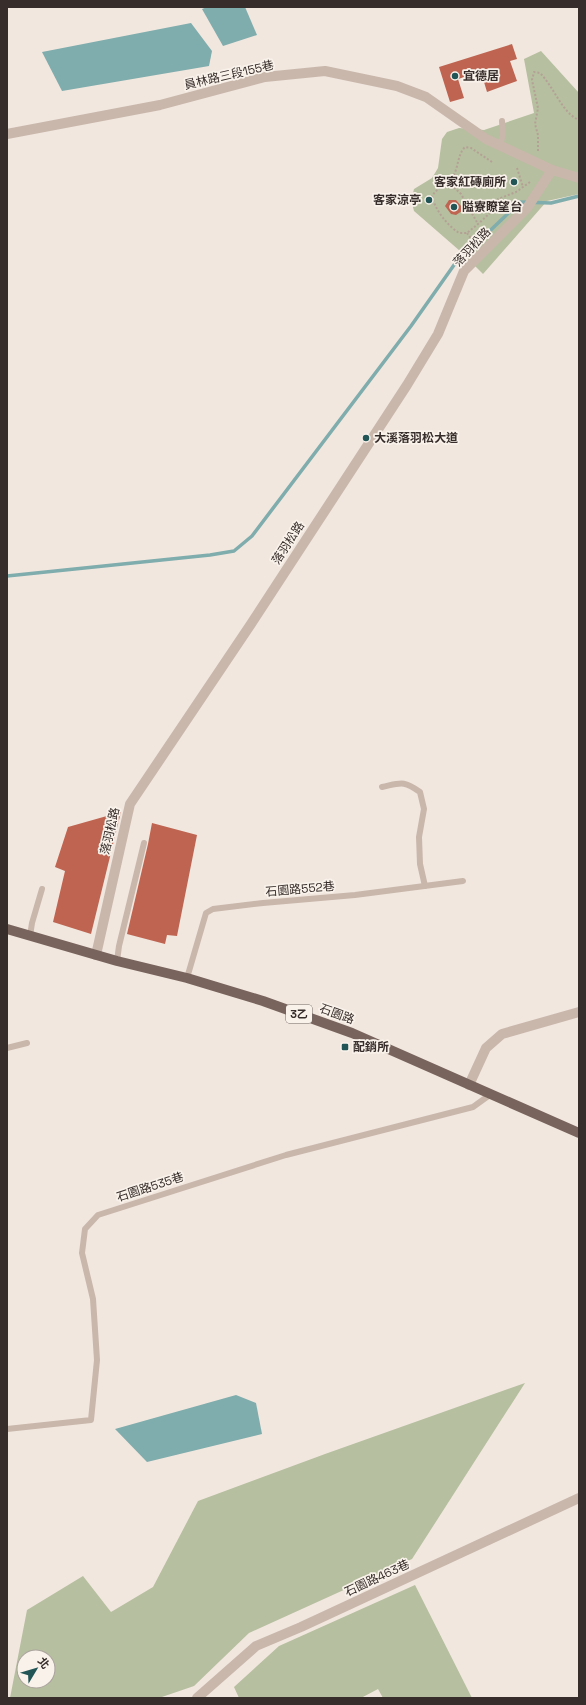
<svg xmlns="http://www.w3.org/2000/svg" width="586" height="1705" font-family="'Space Grotesk','Noto Sans TC',sans-serif">
	<rect width="100%" height="100%" fill="#f1e7df"/>
	<g fill="#b6bf9f" fill-rule="evenodd">
		<path d="M541,51L579,93V194L547,201L483,274L460,251L414,211L411,200L414,189L432,178L438,168L442,139L447,132L459,128L484,130L534,113L524,59Z"/>
		<path d="M525,1383L412,1559L249,1633L194,1686L159,1698H10L27,1610L83,1576L111,1612L153,1587L198,1501L325,1454ZM24,1657H48V1681H24Z"/>
		<path d="M415,1585L472,1698H383L378,1689L361,1698H239L234,1687L279,1646Z"/>
	</g>
	<g fill="#7facac">
		<path d="M207,7H245L257,35L223,46L202,9Z"/>
		<path d="M191,23L212,51L209,66L62,91L42,52Z"/>
		<path d="M236,1395L256,1403L262,1434L147,1462L115,1429Z"/>
	</g>
	<g fill="none" stroke-linecap="round" stroke-linejoin="round">
		<path stroke="#7facac" stroke-width="3.5" d="M7,576L210,555L234,551L252,536L411,326L454,265L520,202L551,203L579,196"/>
	</g>
	<g fill="#be6450">
		<path d="M512,44L517,59L510,61L517,81L487,92L481,72L458,79L464,98L450,102L439,67Z"/>
		<path d="M449,200H456L461,206L462,211L456,215L451,214L445,206Z"/>
		<path d="M121,812L91,934L53,922L65,871L55,867L68,827Z"/>
		<path d="M152,823L197,835L177,936L167,935L165,944L127,934L148,844Z"/>
	</g>
	<g fill="none" stroke-linecap="round" stroke-linejoin="round">
		<g stroke="#b4a195" stroke-width="2" stroke-dasharray="2 2" stroke-linecap="butt">
			<path d="M538,151V135L535,124L538,108L532,80L534,72L540,73C554,87 562,113 579,120"/>
			<path d="M492,162L471,148L465,147C457,155 459,167 453,176C447,184 438,187 432,196C435,210 447,225 459,233H467L478,224L490,213L498,199L516,192L530,182"/>
			<path d="M517,168L523,187"/>
			<path d="M448,182L461,194L478,224"/>
			<path d="M462,209L470,210"/>
			<path d="M467,233L475,244"/>
		</g>
		<g stroke="#c9b7ab" stroke-width="6">
			<path d="M500,145L503,135L502,121"/>
			<path d="M382,787C401,783 403,780 420,792L424,809L419,837L420,864L425,886"/>
			<path d="M30,936L32,923L42,889"/>
			<path d="M117,961L119,946L144,843"/>
			<path d="M187,978L206,913L213,909L263,903L355,895L463,881"/>
			<path d="M7,1048L27,1043"/>
			<path d="M7,1429L91,1420L97,1360L93,1299L82,1253L85,1229L98,1215L286,1155L473,1107L491,1094"/>
		</g>
		<g stroke="#c9b7ab" stroke-width="10">
			<path d="M7,134L160,105L265,77L325,71L397,86L426,97L486,139L552,170L579,178"/>
			<path d="M96,955L130,804L251,624L407,385L438,334L464,271L527,208L552,170"/>
			<path d="M469,1085L486,1048L502,1034L579,1012"/>
			<path d="M197,1698L256,1646L301,1627L579,1498"/>
		</g>
		<path stroke="#78645c" stroke-width="10" d="M7,929L117,961L187,978L263,1001L352,1033L579,1133"/>
	</g>
	<g fill="#225556" stroke="#f9f2eb" stroke-width="1.5">
		<circle cx="455" cy="76" r="4"/>
		<circle cx="514" cy="182" r="4"/>
		<circle cx="429" cy="200" r="4"/>
		<circle cx="454" cy="207" r="4"/>
		<circle cx="366" cy="438" r="4"/>
		<rect x="341" y="1043" width="8" height="8" rx="2"/>
	</g>
	<g text-anchor="middle" dominant-baseline="central" stroke-width="3.5" stroke-linejoin="round" paint-order="stroke">
		<rect fill="#f9f2eb" stroke="#716864" stroke-width="1" x="286" y="1005" width="26" height="18" rx="3"/>
		<g font-size="11" font-weight="bold" fill="#372d2a">
			<text x="299" y="1014">3乙</text>
		</g>
		<g font-size="12" fill="#372d2a" stroke="#f9f2eb">
			<text transform="translate(229 75) rotate(-13)">員林路三段155巷</text>
			<text transform="translate(472 247) rotate(-47)">落羽松路</text>
			<text transform="translate(288 543) rotate(-57)">落羽松路</text>
			<text transform="translate(110 831) rotate(-77)">落羽松路</text>
			<text transform="translate(300 889) rotate(-5)">石園路552巷</text>
			<text transform="translate(337 1014) rotate(20)">石園路</text>
			<text transform="translate(150 1187) rotate(-18)">石園路535巷</text>
			<text transform="translate(377 1578) rotate(-25)">石園路463巷</text>
		</g>
		<g font-size="12" font-weight="bold" fill="#372d2a" stroke="#f9f2eb" text-anchor="start">
			<text x="463" y="76">宜德居</text>
			<text x="506" y="182" text-anchor="end">客家紅磚廁所</text>
			<text x="421" y="200" text-anchor="end">客家涼亭</text>
			<text x="462" y="207">隘寮瞭望台</text>
			<text x="374" y="438">大溪落羽松大道</text>
			<text x="353" y="1047">配銷所</text>
		</g>
	</g>
	<rect width="586" height="1705" fill="none" stroke="#372d2a" stroke-width="16"/>
	<g transform="translate(36 1669) rotate(52)"><circle r="19" fill="#f9f2eb" stroke="#aba39e"/>
	<path d="M0-3L7 15L0 10L-7 15Z" fill="#225556"/>
	<text y="-6" font-size="11" font-weight="bold" text-anchor="middle" fill="#372d2a">北</text>
	</g>
</svg>
